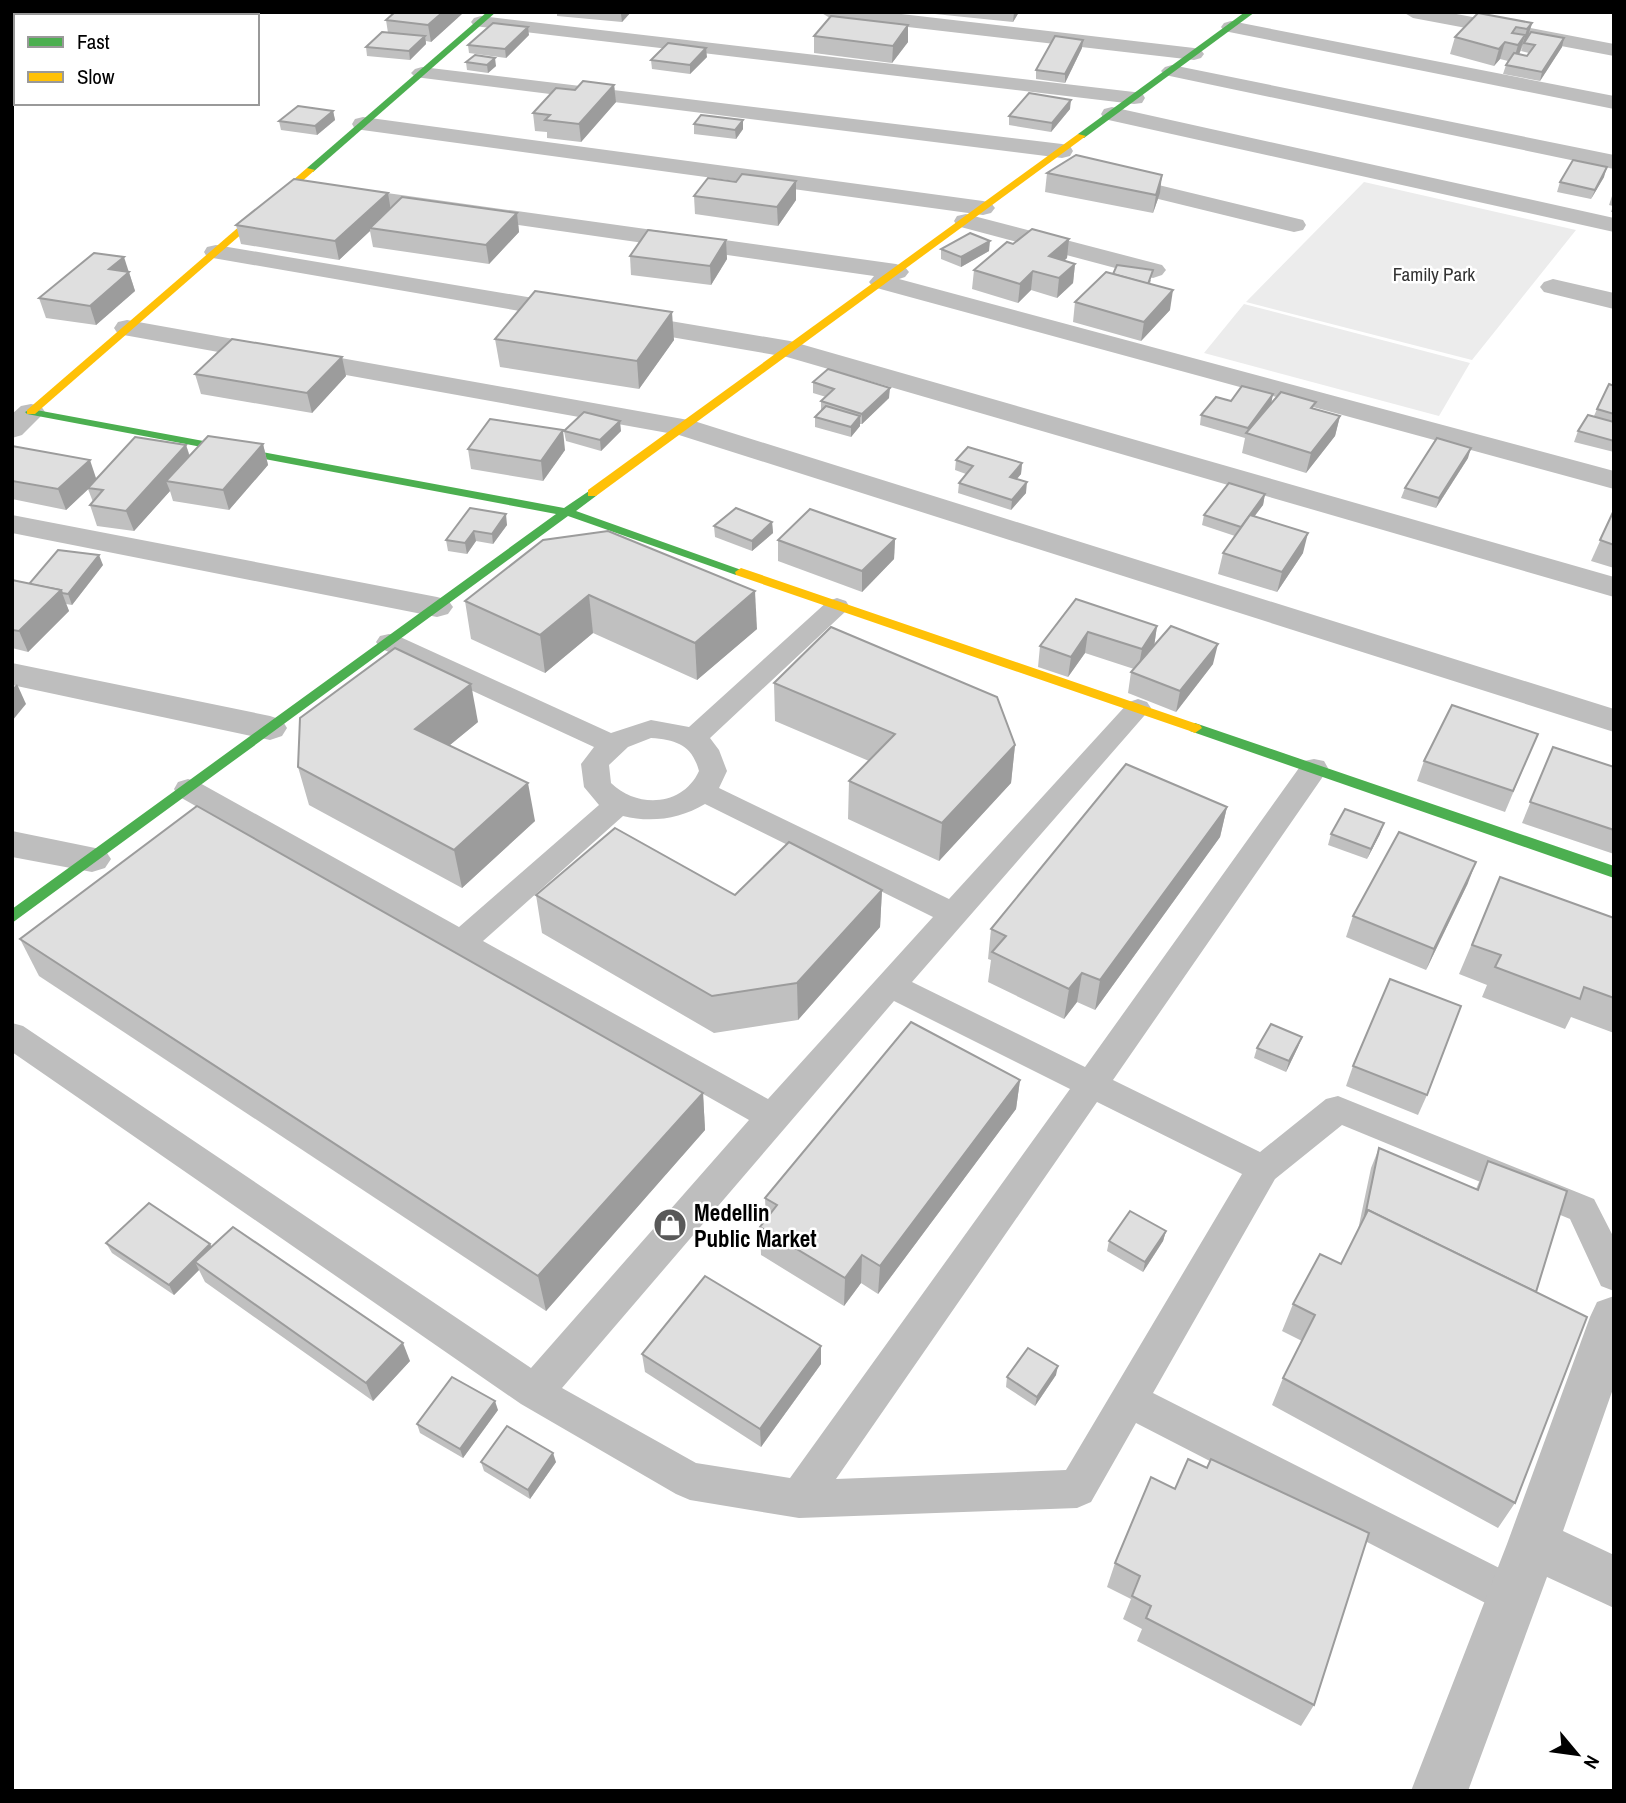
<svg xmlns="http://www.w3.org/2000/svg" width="1626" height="1803" font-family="'Archivo Narrow',sans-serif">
	<rect width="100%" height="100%" fill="#fff"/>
	<g fill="#ececec">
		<path d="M1364,182L1576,230L1472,360L1246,302Z"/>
		<path d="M1244,304L1470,363L1439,416L1204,353Z"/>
	</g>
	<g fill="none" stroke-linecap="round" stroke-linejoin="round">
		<path fill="#bebebe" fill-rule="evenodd" d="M837,598L846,601L849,606L846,611L710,738L719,750L727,771L719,788L949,899L1129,702L1138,699L1147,702L1151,708L912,982L1085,1067L1304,761L1314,759L1324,761L1328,768L1324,775L1113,1080L1260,1152L1326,1099L1338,1096L1594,1199L1614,1238V1291L1601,1286L1570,1219L1342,1125L1275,1179L1153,1393L1527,1582L1533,1596L1527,1610L1513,1616L1499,1610L1136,1423L1091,1502L1077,1508L799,1518L690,1500L676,1494L521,1404L12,1052V1023L23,1026L531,1368L749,1120L178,796L174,789L178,782L188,779L198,782L459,927L599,805L584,787L581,764L594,747L380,648L376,642L380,636L389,634L398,636L611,733L651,720L689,727L828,601ZM651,738C677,740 692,745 699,771C683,806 638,809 611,783L609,765L628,747ZM705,804L933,917L768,1099L483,941L623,816C651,823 680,819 705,804ZM894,1001L1070,1089L790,1478L696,1463L562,1388ZM1097,1102L1242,1174L1066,1470L836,1479Z"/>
		<g fill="#bebebe" fill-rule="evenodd">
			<path d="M820,12H884L1194,48L1201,50L1204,54L1201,58L1194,60L830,18Z"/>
			<path d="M1403,12H1446L1614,44V56L1413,18Z"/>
			<path d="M481,16L1134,92L1142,93L1145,98L1142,103L1134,104L474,26L471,22L474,18Z"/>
			<path d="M1231,21L1614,96V109L1224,31L1221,27L1224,23Z"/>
			<path d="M1172,65L1614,155V169L1165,75L1161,71L1165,67Z"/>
			<path d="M422,67L1062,144L1070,146L1073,151L1070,156L1062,158L415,77L411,73L415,69Z"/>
			<path d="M1112,107L1614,218V232L1104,119L1101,114L1104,109Z"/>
			<path d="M363,117L983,201L991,203L995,208L991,213L983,215L355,129L352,124L355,119Z"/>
			<path d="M1109,173L1303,220L1306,225L1303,230L1294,232L1101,185L1097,180L1101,175Z"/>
			<path d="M337,186L896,264L905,267L909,272L905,277L899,279L1614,471V489L873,287L869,282L874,276L329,198L325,193L329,188Z"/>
			<path d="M966,214L1162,265L1166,270L1162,275L1153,278L957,226L954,221L957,216Z"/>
			<path d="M216,245L790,341L1614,577V597L787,357L207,257L204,252L207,247Z"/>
			<path d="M1553,279L1614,293V309L1544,292L1540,287L1544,282Z"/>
			<path d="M127,320L694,421L1614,709V732L679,435L118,334L114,328L118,322Z"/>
			<path d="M31,404L41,406L45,412L22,435L12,438V414L21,406Z"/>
			<path d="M12,515L437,597L448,600L453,607L448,614L437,617L12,533Z"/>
			<path d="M12,663L270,716L282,720L287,728L282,736L270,740L12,685Z"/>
			<path d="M12,831L105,850L111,859L105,868L92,872L12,857Z"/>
			<path d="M1614,1296V1386L1563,1531L1614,1555V1608L1547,1577L1468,1791H1411L1507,1544L1590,1317L1597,1302Z"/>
		</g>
		<g fill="#4caf50" fill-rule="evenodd">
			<path d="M487,12H496L313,172H307V168Z"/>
			<path d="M1245,12H1255L1084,138H1078V134Z"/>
			<path d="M31,409L564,508L592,489L598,493L596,496L576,511L747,572L746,575H736L568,516L12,923V909L556,514L27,414L25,412Z"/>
			<path d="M1195,723L1614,866V878L1190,731L1188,728L1190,725Z"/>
		</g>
		<g fill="#ffc107" fill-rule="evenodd">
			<path d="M1078,134L1086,136L596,496H588V490Z"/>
			<path d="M307,168L315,170L35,414H27V410Z"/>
			<path d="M741,568L1200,725L1202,728L1195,733L1190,731L736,575L735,572Z"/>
		</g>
	</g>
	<g fill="#c0c0c0" fill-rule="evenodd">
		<path d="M557,12H631L622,22L557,16Z"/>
		<path d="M935,12H1019L1013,22L935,14Z"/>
		<path d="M463,13L431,42L426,41V44L410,60L367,56L366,47L388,33L386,20Z"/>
		<path d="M1532,23L1529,36L1564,38L1562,47L1540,81L1503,74L1506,65L1508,61L1500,59L1494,66L1450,54L1455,37ZM1523,46L1521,51L1529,53L1527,56L1519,54Z"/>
		<path d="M529,35L506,58L469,53L468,45Z"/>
		<path d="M814,36L908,42L892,63L814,53Z"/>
		<path d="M1082,48L1065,83L1036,79V70Z"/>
		<path d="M707,57L690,74L652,69L651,60Z"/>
		<path d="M466,62L496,66L488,73L467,70Z"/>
		<path d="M614,85L616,102L581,142L547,138V132L535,131L533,113L575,90Z"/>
		<path d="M1070,109L1051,132L1009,125V116Z"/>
		<path d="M333,111L335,120L317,135L281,130L279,121Z"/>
		<path d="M694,124L743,129L736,139L694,134Z"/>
		<path d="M1047,173L1160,193L1153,213L1045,192Z"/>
		<path d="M1604,177L1591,199L1557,192L1560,182Z"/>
		<path d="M796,181V200L778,226L695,214L694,196L736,182Z"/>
		<path d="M1614,190V212H1611L1613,206L1609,205Z"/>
		<path d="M390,208L517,213L519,232L489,264L373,247L370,231L339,260L241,244L236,225Z"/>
		<path d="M1069,239L1067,258L1064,261L1075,264L1073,283L1057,298L1031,290L1018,303L972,289L974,270L1013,244Z"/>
		<path d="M726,240L727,259L711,285L631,275L630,256Z"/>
		<path d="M941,249L989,251L961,267L941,259Z"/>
		<path d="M129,272L135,291L96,325L46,318L39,298Z"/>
		<path d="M1113,274L1151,280L1150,284L1170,310L1141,341L1073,322L1075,302Z"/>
		<path d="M495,339L674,340L639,389L500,367Z"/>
		<path d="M342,357L346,376L312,413L201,394L195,374Z"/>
		<path d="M813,382L889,398L862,424H860V426L851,437L815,427V417L821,411V401L826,397L813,393Z"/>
		<path d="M1614,386V452L1574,442L1578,431L1594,416L1597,409Z"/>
		<path d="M1273,394L1271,404L1314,409L1340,416L1335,436L1306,473L1242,453L1245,438L1200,425L1201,415L1231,401Z"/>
		<path d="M564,431H621L601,451L566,441Z"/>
		<path d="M263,444L268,465L229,510L173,501L170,491L134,531L97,526L90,505L93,502L88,489L66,510L12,499V446L96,479L186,445L190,456Z"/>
		<path d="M468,449L565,450L543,481L471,469Z"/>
		<path d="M1468,458L1436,508L1401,498L1405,488Z"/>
		<path d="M956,460L1022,463L1021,474L1017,479L1026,493L1011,510L958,493L959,483L966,474L955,470Z"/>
		<path d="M1265,494L1263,505L1254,516L1303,553L1277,592L1218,574L1223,553L1235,536L1202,525L1204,515Z"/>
		<path d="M470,508L507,525L493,544L476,541L467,554L448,551L446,540Z"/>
		<path d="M1614,510V568L1591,561Z"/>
		<path d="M772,522L773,533L752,551L715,537L714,526Z"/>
		<path d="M895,539L894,559L862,592L778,561V540Z"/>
		<path d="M543,540L757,629L697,680L593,633L545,673L471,639L465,601Z"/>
		<path d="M103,565L72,605L66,604L69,611L28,652L12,648V580L29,584Z"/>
		<path d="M1076,599L1157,626L1154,646L1213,664L1176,712L1128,693L1131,672L1134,669L1085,653L1068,677L1038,667L1040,646Z"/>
		<path d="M774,683L1015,745L1011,783L939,861L848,819L849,781L869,761L775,721Z"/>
		<path d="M478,722L450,745L535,821L462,888L309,805L298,767Z"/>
		<path d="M1538,734L1505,812L1417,781L1424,761Z"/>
		<path d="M1553,747L1614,767V854L1522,823Z"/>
		<path d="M1227,807L1220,837L1095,1010L1077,1002L1064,1019L988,982L991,960L988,959L991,929Z"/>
		<path d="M1331,834H1380L1367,859L1328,845Z"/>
		<path d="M1500,877L1614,918V1033L1571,1017L1565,1029L1482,997L1487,985L1459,974Z"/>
		<path d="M1468,883L1426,970L1346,937L1353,916Z"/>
		<path d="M882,890L880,927L798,1020L714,1033L542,933L536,895H735Z"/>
		<path d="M20,939L703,1093L705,1130L546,1311L39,976Z"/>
		<path d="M1302,1037L1298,1047L1286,1072L1254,1058L1257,1048Z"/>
		<path d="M1353,1066L1427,1095L1418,1115L1346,1086Z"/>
		<path d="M1020,1080L1016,1109L878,1294L861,1283L844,1306L761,1255L760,1227L766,1220L765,1198Z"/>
		<path d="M1379,1148L1476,1189L1488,1161L1536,1292L1515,1503L1498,1528L1272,1405L1283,1378L1302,1341L1282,1331L1293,1304L1341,1264L1358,1230L1371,1168Z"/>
		<path d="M1166,1231L1163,1241L1143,1272L1107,1251L1109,1241Z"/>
		<path d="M106,1243L210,1244L211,1247L410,1361L373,1401L205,1282L199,1270L174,1295L112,1253Z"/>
		<path d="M821,1346V1364L761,1447L645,1372L642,1354Z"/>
		<path d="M1056,1375L1035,1406L1006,1387L1007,1377Z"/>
		<path d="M498,1410L463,1458L420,1433L417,1424Z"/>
		<path d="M481,1462H556L530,1499L484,1471Z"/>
		<path d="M1207,1468L1314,1705L1301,1726L1137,1641L1142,1629L1123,1619L1131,1599L1107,1587L1115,1563L1175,1489Z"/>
	</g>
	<g fill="#9c9c9c">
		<path d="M443,12L463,13L431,42L428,25Z"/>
		<path d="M623,12H631L622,22L621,14Z"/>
		<path d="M1014,12H1019L1013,22Z"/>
		<path d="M1532,23L1527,40L1524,43L1522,46L1527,29Z"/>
		<path d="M908,25V42L892,63L893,46Z"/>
		<path d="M528,27L529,35L506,58L505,49Z"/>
		<path d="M1525,35L1520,52L1513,62L1518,45Z"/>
		<path d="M425,36L426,44L410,60L409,51Z"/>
		<path d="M1564,38L1562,47L1540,81L1542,72Z"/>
		<path d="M1083,40L1082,48L1065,83V74Z"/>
		<path d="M1505,42L1500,59L1494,66L1499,49Z"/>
		<path d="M706,48L707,57L690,74V65Z"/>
		<path d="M495,58L496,66L488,73L487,65Z"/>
		<path d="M614,85L616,102L581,142L579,124Z"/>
		<path d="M1071,100L1070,109L1051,132L1052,123Z"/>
		<path d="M333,111L335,120L317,135L315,126Z"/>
		<path d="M743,120V129L736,139L735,130Z"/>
		<path d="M1607,167L1604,177L1591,199L1595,190Z"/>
		<path d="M1162,175L1160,193L1153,213L1156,195Z"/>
		<path d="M796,181V200L778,226L777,207Z"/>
		<path d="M388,193L391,211L370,228V231L339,260L335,241Z"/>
		<path d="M517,213L519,232L489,264L486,245Z"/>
		<path d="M1069,239L1067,258L1047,275L1049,256Z"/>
		<path d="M726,240L727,259L711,285L710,266Z"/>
		<path d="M990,241L989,251L961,267V257Z"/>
		<path d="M124,257L135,291L96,325L90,306L109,269Z"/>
		<path d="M1075,264L1073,283L1057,298L1059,278Z"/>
		<path d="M1033,271L1031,290L1018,303L1020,284Z"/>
		<path d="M1173,290L1170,310L1141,341L1144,322Z"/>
		<path d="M672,312L674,340L639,389L637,361Z"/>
		<path d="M342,357L346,376L312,413L307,393Z"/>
		<path d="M890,388L889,398L862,424V414Z"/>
		<path d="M1273,394L1271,404L1247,433L1248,428Z"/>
		<path d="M860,416V426L851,437V427Z"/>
		<path d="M1340,416L1335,436L1306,473L1311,453Z"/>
		<path d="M620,421L621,431L601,451L600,440Z"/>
		<path d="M563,430L565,450L543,481L541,461Z"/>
		<path d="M263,444L268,465L229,510L223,490Z"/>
		<path d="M186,445L192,465L166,481L170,491L134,531L126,511Z"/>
		<path d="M1471,448L1468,458L1436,508L1439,498Z"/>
		<path d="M90,460L97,481L66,510L58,489Z"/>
		<path d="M1022,463L1021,474L1009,488L1010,477Z"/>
		<path d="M1027,482L1026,493L1011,510L1012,500Z"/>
		<path d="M1265,494L1263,505L1239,537L1241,527Z"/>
		<path d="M506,514L507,525L493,544L492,534Z"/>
		<path d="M772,522L773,533L752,551V541Z"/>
		<path d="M474,531L476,541L467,554L465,543Z"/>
		<path d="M1308,533L1303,553L1277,592L1282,572Z"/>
		<path d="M895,539L894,559L862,592V571Z"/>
		<path d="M99,555L103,565L72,605L68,594Z"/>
		<path d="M61,590L69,611L28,652L19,631Z"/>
		<path d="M755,591L757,629L697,680L695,643Z"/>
		<path d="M589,595L593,633L545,673L540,635Z"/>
		<path d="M1157,626L1154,647L1138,670L1142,649Z"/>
		<path d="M1088,632L1085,653L1068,677L1071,657Z"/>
		<path d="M1218,644L1213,664L1176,712L1180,691Z"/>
		<path d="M17,684L26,704L12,721V689Z"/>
		<path d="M471,684L478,722L423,767L415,729Z"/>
		<path d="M1015,745L1011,783L939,861L942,823Z"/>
		<path d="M528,783L535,821L462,888L454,850Z"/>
		<path d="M1227,807L1220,837L1095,1010L1100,980Z"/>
		<path d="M1384,823L1380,834L1367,859L1371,849Z"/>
		<path d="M1476,862L1468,883L1426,970L1434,949Z"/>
		<path d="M882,890L880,927L798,1020L797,983Z"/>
		<path d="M1082,973L1077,1002L1064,1019L1069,989Z"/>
		<path d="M1302,1037L1298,1047L1286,1072L1289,1061Z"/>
		<path d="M1020,1080L1016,1109L878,1294L880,1266Z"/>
		<path d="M703,1093L705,1130L546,1311L538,1276Z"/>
		<path d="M1166,1231L1163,1241L1143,1272L1145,1262Z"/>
		<path d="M210,1244L215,1254L195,1262L199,1270L174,1295L169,1285Z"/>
		<path d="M862,1255L861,1283L844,1306L845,1278Z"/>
		<path d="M403,1343L410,1361L373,1401L366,1383Z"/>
		<path d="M821,1346V1364L761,1447L760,1429Z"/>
		<path d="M1058,1366L1056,1375L1035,1406L1037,1397Z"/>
		<path d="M495,1401L498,1410L463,1458L460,1449Z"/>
		<path d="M553,1453L556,1462L530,1499L528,1490Z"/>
	</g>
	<g fill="#dfdfdf" stroke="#9c9c9c" stroke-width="2">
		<path d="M395,12H443L428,25L386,20Z"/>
		<path d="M1478,13L1532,23L1527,29L1516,27L1512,33L1525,35L1518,45L1505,42L1499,49L1455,37Z"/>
		<path d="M831,16L908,25L893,46L814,36Z"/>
		<path d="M493,23L528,27L505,49L468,45Z"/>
		<path d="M382,32L425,36L409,51L366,47Z"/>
		<path d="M1531,32L1564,38L1542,72L1506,65L1514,53L1527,56L1535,45L1524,43Z"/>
		<path d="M1055,36L1083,40L1065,74L1036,70Z"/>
		<path d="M668,43L706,48L690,65L651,60Z"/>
		<path d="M475,55L495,58L487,65L466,62Z"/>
		<path d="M583,81L614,85L579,124L545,120L550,115L533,113L556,88L575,90Z"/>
		<path d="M1029,93L1071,100L1052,123L1009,116Z"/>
		<path d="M298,106L333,111L315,126L279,121Z"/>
		<path d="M701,115L743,120L735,130L694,124Z"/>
		<path d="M1076,155L1162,175L1156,195L1047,173Z"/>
		<path d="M1573,160L1607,167L1595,190L1560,182Z"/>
		<path d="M742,174L796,181L777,207L694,196L708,178L736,182Z"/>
		<path d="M294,179L388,193L335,241L236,225Z"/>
		<path d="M402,197L517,213L486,245L370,228Z"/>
		<path d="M1032,229L1069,239L1049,256L1075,264L1059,278L1033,271L1020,284L974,270L1007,242L1013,244Z"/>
		<path d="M648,230L726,240L710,266L630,256Z"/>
		<path d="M970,233L990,241L961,257L941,249Z"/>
		<path d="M94,253L124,257L109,269L129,272L90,306L39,298Z"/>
		<path d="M1117,265L1153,270L1148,284L1113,274Z"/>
		<path d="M1106,272L1173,290L1144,322L1075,302Z"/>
		<path d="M535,291L672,312L637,361L495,339Z"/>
		<path d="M232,339L342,357L307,393L195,374Z"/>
		<path d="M828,369L890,388L862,414L821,401L834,389L813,382Z"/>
		<path d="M1609,384L1614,386V414L1597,409Z"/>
		<path d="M1242,386L1273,394L1248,428L1201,415L1216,397L1231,401Z"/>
		<path d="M1281,392L1316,402L1311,408L1340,416L1311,453L1246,433Z"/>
		<path d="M826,406L860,416L851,427L815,417Z"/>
		<path d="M584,412L620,421L600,440L564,431Z"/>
		<path d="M1588,415L1614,422V441L1578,431Z"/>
		<path d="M490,419L563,430L541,461L468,449Z"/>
		<path d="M208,436L263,444L223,490L166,481Z"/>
		<path d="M135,437L186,445L126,511L90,505L103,490L88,488Z"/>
		<path d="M1437,438L1471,448L1439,498L1405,488Z"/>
		<path d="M12,446L90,460L58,489L12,481Z"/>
		<path d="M968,447L1022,463L1010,477L1027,482L1012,500L959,483L973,466L956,460Z"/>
		<path d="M1229,483L1265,494L1241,527L1204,515Z"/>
		<path d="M470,508L506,514L492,534L474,531L465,543L446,540Z"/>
		<path d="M736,508L772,522L752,541L714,526Z"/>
		<path d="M810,509L895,539L862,571L778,540Z"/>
		<path d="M1614,510V545L1600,540Z"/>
		<path d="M1250,515L1308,533L1282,572L1223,553Z"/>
		<path d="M608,531L755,591L695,643L589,595L540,635L465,601L543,540Z"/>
		<path d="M58,550L99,555L68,594L62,593L61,590L29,584Z"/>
		<path d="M12,580L61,590L19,631L12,630Z"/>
		<path d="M1076,599L1157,626L1142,649L1088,632L1071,657L1040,646Z"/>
		<path d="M1171,626L1218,644L1180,691L1131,672Z"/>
		<path d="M831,627L997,697L1015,745L942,823L849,781L895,734L774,683Z"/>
		<path d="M395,648L471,684L415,729L528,783L454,850L298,767L300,718Z"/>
		<path d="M1452,705L1538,734L1513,791L1424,761Z"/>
		<path d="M1553,747L1614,767V830L1530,802Z"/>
		<path d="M1126,764L1227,807L1100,980L1082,973L1069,989L992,952L1006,936L991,929Z"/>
		<path d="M197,806L703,1093L538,1276L20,939Z"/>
		<path d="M1345,809L1384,823L1371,849L1331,834Z"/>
		<path d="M615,828L735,895L789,842L882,890L797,983L712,996L536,895Z"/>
		<path d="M1399,832L1476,862L1434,949L1353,916Z"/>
		<path d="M1500,877L1614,918V998L1584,987L1580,999L1495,967L1501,955L1472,945Z"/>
		<path d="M1390,979L1461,1006L1427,1095L1353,1066Z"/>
		<path d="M911,1022L1020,1080L880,1266L862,1255L845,1278L760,1227L777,1205L765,1198Z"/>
		<path d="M1271,1024L1302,1037L1289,1061L1257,1048Z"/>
		<path d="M1379,1148L1478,1190L1488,1161L1567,1191L1536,1292L1368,1210L1365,1216Z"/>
		<path d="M149,1203L210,1244L169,1285L106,1243Z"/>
		<path d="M1368,1210L1587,1317L1515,1503L1283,1378L1315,1315L1293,1304L1320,1254L1341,1264Z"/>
		<path d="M1130,1211L1166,1231L1145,1262L1109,1241Z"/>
		<path d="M233,1227L403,1343L366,1383L195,1262Z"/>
		<path d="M705,1276L821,1346L760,1429L642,1354Z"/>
		<path d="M1028,1348L1058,1366L1037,1397L1007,1377Z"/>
		<path d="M452,1377L495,1401L460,1449L417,1424Z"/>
		<path d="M507,1426L553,1453L528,1490L481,1462Z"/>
		<path d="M1188,1459L1207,1468L1211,1459L1369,1533L1314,1705L1146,1618L1151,1606L1132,1596L1140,1576L1115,1563L1151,1477L1175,1489Z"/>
	</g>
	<defs>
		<symbol id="shop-disc" viewBox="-11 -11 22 22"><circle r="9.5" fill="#595959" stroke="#fff"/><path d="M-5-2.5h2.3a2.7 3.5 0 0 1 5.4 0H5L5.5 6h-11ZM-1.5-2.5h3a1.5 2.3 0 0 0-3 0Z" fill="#fff"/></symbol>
	</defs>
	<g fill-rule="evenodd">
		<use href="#shop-disc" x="651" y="1206" width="38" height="38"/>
	</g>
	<g text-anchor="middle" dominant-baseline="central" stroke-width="5" stroke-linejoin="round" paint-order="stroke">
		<g font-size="19" fill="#333" stroke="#fff">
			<text x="1434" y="274">Family Park</text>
		</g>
		<g font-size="23" font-weight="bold" fill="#000" stroke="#fff" text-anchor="start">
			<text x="694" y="1212">Medellin<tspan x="694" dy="26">Public Market</tspan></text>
		</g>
	</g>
	<rect width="1626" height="1803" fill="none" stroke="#000000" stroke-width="28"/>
	<rect x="14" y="14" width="245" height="91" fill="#ffffff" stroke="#999999" stroke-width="2"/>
	<rect x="28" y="37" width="35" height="10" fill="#4caf50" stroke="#999999" stroke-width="2"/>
	<text x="77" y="49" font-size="21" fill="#000000">Fast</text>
	<rect x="28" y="72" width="35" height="10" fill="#ffc107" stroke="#999999" stroke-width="2"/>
	<text x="77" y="84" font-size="21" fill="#000000">Slow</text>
	<g transform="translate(1577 1754) rotate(119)" stroke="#ffffff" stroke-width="5" paint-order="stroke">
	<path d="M0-5L12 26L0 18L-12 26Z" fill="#000000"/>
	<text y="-10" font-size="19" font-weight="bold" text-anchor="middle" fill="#000000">N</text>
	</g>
</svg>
